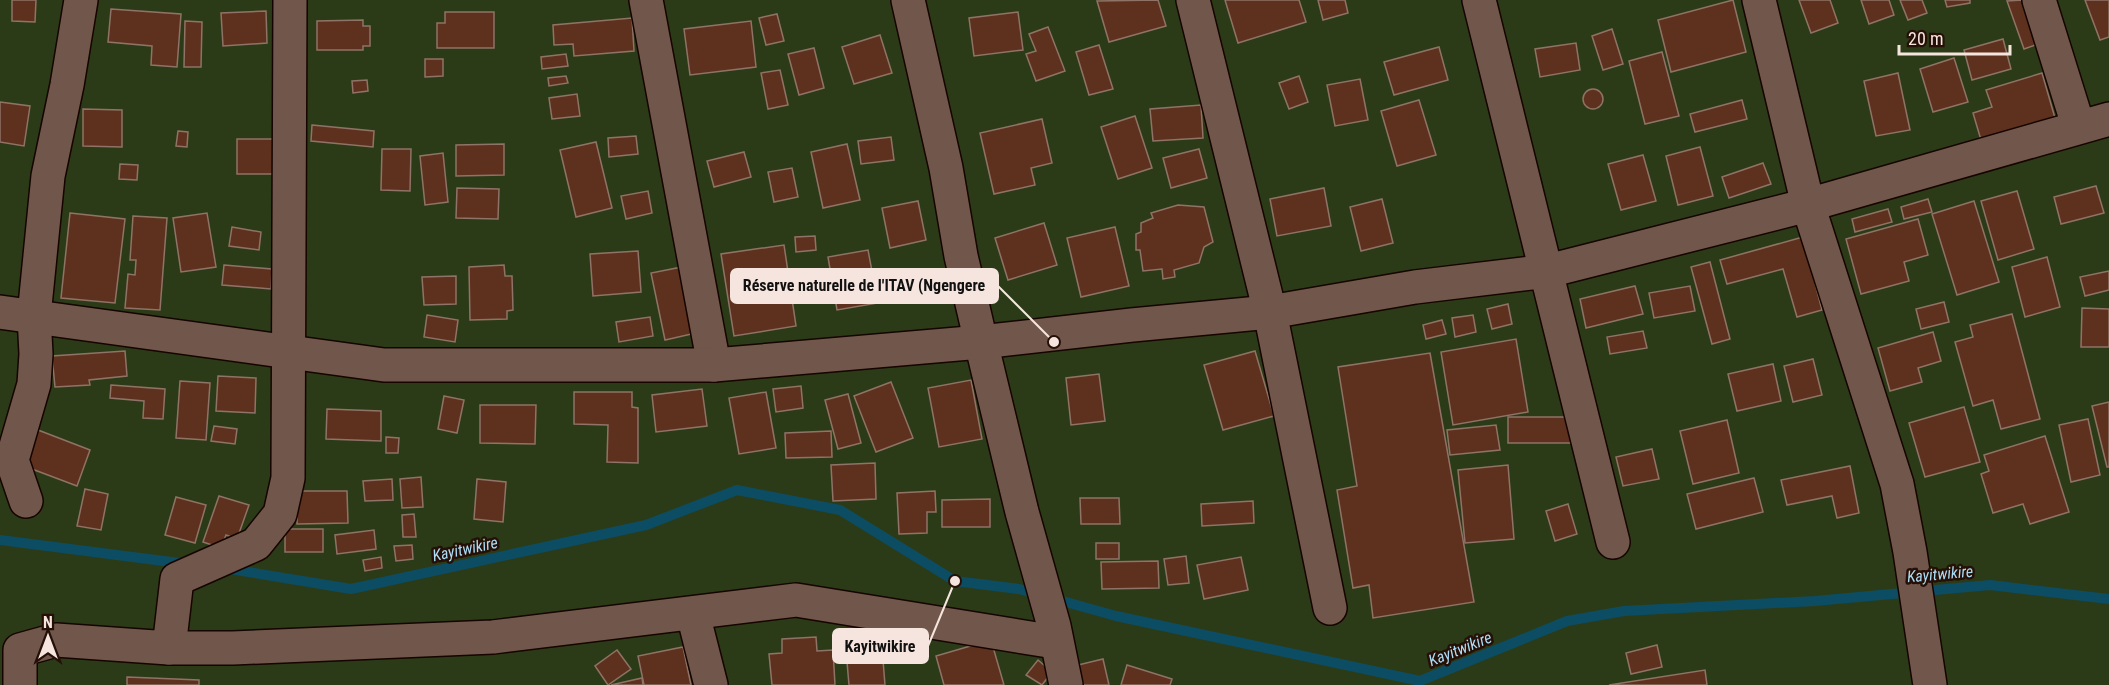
<svg xmlns="http://www.w3.org/2000/svg" width="2109" height="685" font-family="'Roboto Condensed',sans-serif">
	<rect width="100%" height="100%" fill="#2f180f"/>
	<rect fill="#2c3b17" x="0" y="0" width="2109" height="685"/>
	<g fill="none" stroke-linecap="round" stroke-linejoin="round">
		<g stroke="#0c4d64" stroke-width="10">
			<path d="M0,540L187,564"/>
			<path d="M224,568L351,589L646,525L737,490L840,510L955,581L1019,589L1116,616L1420,681L1567,621L1624,611L1815,601L1990,585L2109,599"/>
		</g>
	</g>
	<g fill="#5e311e" stroke="#8f7367" stroke-width="1.5">
		<path d="M12,0H36L35,22L12,21Z"/>
		<path d="M1158,0L1166,26L1109,42L1097,1Z"/>
		<path d="M1225,0H1299L1306,22L1238,43Z"/>
		<path d="M1318,0H1345L1348,13L1323,20Z"/>
		<path d="M1733,0L1746,52L1671,72L1658,20Z"/>
		<path d="M1799,0H1830L1838,23L1811,33Z"/>
		<path d="M1861,0H1889L1894,15L1869,24Z"/>
		<path d="M1900,0H1922L1927,13L1908,20Z"/>
		<path d="M1945,0H1970V3L1947,7Z"/>
		<path d="M2022,0L2038,44L2024,49L2007,1Z"/>
		<path d="M2085,0H2109V37L2100,40Z"/>
		<path d="M111,9L181,14L177,67L151,65L152,46L108,42Z"/>
		<path d="M266,11L267,43L223,46L221,13Z"/>
		<path d="M445,12H494V48H437V23H445Z"/>
		<path d="M1018,12L1023,50L974,56L969,18Z"/>
		<path d="M777,14L784,41L766,45L759,18Z"/>
		<path d="M632,18L634,51L574,56L573,44L554,45L553,25Z"/>
		<path d="M363,20V26H370V46H363V50H317V21Z"/>
		<path d="M185,21L202,22L201,67H184Z"/>
		<path d="M751,21L756,67L690,75L684,29Z"/>
		<path d="M1048,27L1065,71L1036,81L1026,54L1036,51L1029,34Z"/>
		<path d="M1612,29L1623,64L1603,70L1592,36Z"/>
		<path d="M880,35L892,73L854,84L842,47Z"/>
		<path d="M2003,39L2011,69L1972,80L1964,50Z"/>
		<path d="M1576,43L1580,70L1540,77L1535,49Z"/>
		<path d="M1099,45L1113,89L1089,95L1076,52Z"/>
		<path d="M1439,47L1448,80L1394,95L1384,62Z"/>
		<path d="M814,48L824,88L799,95L788,54Z"/>
		<path d="M1662,52L1679,116L1645,124L1629,61Z"/>
		<path d="M566,54L568,66L542,69L541,57Z"/>
		<path d="M1954,58L1968,102L1933,112L1920,69Z"/>
		<path d="M425,59H443V76L425,77Z"/>
		<path d="M780,70L788,105L768,109L761,73Z"/>
		<path d="M1898,73L1910,130L1876,136L1864,81Z"/>
		<path d="M2042,73L2055,118L1981,140L1973,113L1992,107L1986,90Z"/>
		<path d="M566,76L568,83L549,86L548,78Z"/>
		<path d="M1299,76L1308,102L1289,109L1279,83Z"/>
		<path d="M1360,79L1368,120L1335,126L1327,85Z"/>
		<path d="M367,80L368,91L353,93L352,81Z"/>
		<circle cx="1593" cy="99" r="10"/>
		<path d="M577,94L580,116L552,119L549,98Z"/>
		<path d="M1419,100L1436,155L1397,166L1381,111Z"/>
		<path d="M1742,100L1747,119L1695,132L1690,114Z"/>
		<path d="M0,102L30,106L24,146L0,142Z"/>
		<path d="M1201,105L1203,138L1153,141L1150,109Z"/>
		<path d="M83,109L122,110V147L83,146Z"/>
		<path d="M1135,116L1152,168L1118,179L1101,127Z"/>
		<path d="M1042,119L1052,163L1031,168L1035,185L994,194L980,133Z"/>
		<path d="M312,125L374,131L373,147L311,141Z"/>
		<path d="M178,131L188,132L187,147L176,146Z"/>
		<path d="M636,136L638,154L609,157L608,138Z"/>
		<path d="M891,137L894,160L861,164L858,141Z"/>
		<rect x="237" y="139" width="37" height="35"/>
		<path d="M596,142L612,208L576,217L560,150Z"/>
		<path d="M504,144V175L456,176V145Z"/>
		<path d="M847,144L860,200L823,208L811,152Z"/>
		<path d="M1700,147L1713,196L1678,205L1666,156Z"/>
		<path d="M382,149H411L410,191L381,190Z"/>
		<path d="M1199,149L1207,178L1171,188L1163,158Z"/>
		<path d="M744,152L751,177L714,187L707,161Z"/>
		<path d="M443,153L448,202L425,205L420,156Z"/>
		<path d="M1643,155L1656,201L1621,210L1608,164Z"/>
		<path d="M1763,163L1771,184L1729,198L1722,177Z"/>
		<path d="M120,164L138,165L137,180L119,179Z"/>
		<path d="M792,168L798,197L774,202L768,172Z"/>
		<path d="M2096,186L2104,213L2061,224L2054,197Z"/>
		<path d="M457,188L499,189L498,219L456,218Z"/>
		<path d="M1324,188L1331,226L1277,236L1270,199Z"/>
		<path d="M648,191L652,213L626,219L621,196Z"/>
		<path d="M2017,191L2034,249L1998,260L1981,201Z"/>
		<path d="M1382,199L1393,243L1361,251L1350,207Z"/>
		<path d="M1928,199L1932,212L1904,219L1901,207Z"/>
		<path d="M918,201L926,240L890,248L882,208Z"/>
		<path d="M1974,201L1999,282L1957,295L1932,214Z"/>
		<path d="M1178,205L1204,207L1213,242L1204,247L1199,263L1174,270L1175,277L1163,279L1162,269L1143,271L1140,250H1136V234L1141,232V223L1153,218L1151,213Z"/>
		<path d="M1888,209L1892,222L1855,232L1852,219Z"/>
		<path d="M70,213L125,219L115,303L61,298Z"/>
		<path d="M207,213L216,267L181,272L173,218Z"/>
		<path d="M133,216L167,218L160,310L125,308L128,274L135,275L136,260H130Z"/>
		<path d="M1918,219L1928,255L1904,262L1909,281L1861,294L1846,239Z"/>
		<path d="M1044,223L1057,265L1008,280L995,238Z"/>
		<path d="M232,227L261,232L259,250L229,246Z"/>
		<path d="M1115,227L1129,286L1081,297L1067,238Z"/>
		<path d="M815,236L816,250L796,252L795,237Z"/>
		<path d="M1803,237L1822,310L1797,317L1783,269L1727,284L1720,260Z"/>
		<path d="M784,245L796,326L734,336L721,254Z"/>
		<path d="M868,250L878,303L837,310L828,257Z"/>
		<path d="M638,251L641,292L593,296L590,254Z"/>
		<path d="M2047,257L2060,307L2025,317L2012,267Z"/>
		<path d="M1710,262L1730,339L1712,344L1691,267Z"/>
		<path d="M224,265L272,269L271,289L222,285Z"/>
		<path d="M504,265L505,276H512L513,310L507,311V319L470,320L469,267Z"/>
		<path d="M682,267L696,333L665,340L651,273Z"/>
		<path d="M2109,271V290L2085,296L2080,277Z"/>
		<path d="M456,276V304L424,305L422,277Z"/>
		<path d="M1635,286L1643,314L1586,328L1580,299Z"/>
		<path d="M1690,286L1695,311L1654,318L1649,293Z"/>
		<path d="M1944,302L1949,322L1921,329L1916,309Z"/>
		<path d="M1508,304L1512,324L1492,329L1487,309Z"/>
		<path d="M2082,308L2109,309V347H2081Z"/>
		<path d="M2012,314L2040,419L2001,429L1993,400L1973,406L1955,342L1973,337L1970,325Z"/>
		<path d="M427,315L458,320L455,342L424,337Z"/>
		<path d="M1473,315L1476,332L1455,337L1452,318Z"/>
		<path d="M650,317L653,336L619,342L616,322Z"/>
		<path d="M1442,320L1446,334L1426,339L1423,325Z"/>
		<path d="M1643,331L1647,348L1610,354L1607,337Z"/>
		<path d="M1933,332L1941,361L1918,368L1922,382L1890,391L1878,348Z"/>
		<path d="M1516,339L1528,412L1453,425L1441,352Z"/>
		<path d="M125,351L127,376L89,380L90,385L55,387L52,356Z"/>
		<path d="M1255,351L1274,416L1223,430L1204,365Z"/>
		<path d="M1430,353L1474,602L1373,618L1369,585L1353,588L1337,490L1357,486L1338,367Z"/>
		<path d="M1813,359L1822,395L1793,402L1784,366Z"/>
		<path d="M1773,364L1781,401L1737,411L1728,374Z"/>
		<path d="M1099,374L1105,421L1071,425L1066,378Z"/>
		<path d="M218,376L256,378L255,413L216,411Z"/>
		<path d="M971,380L982,439L939,447L928,388Z"/>
		<path d="M180,381L210,383L206,440L176,438Z"/>
		<path d="M891,382L913,438L876,452L854,396Z"/>
		<path d="M111,385L165,389L163,419L143,418L144,401L110,398Z"/>
		<path d="M801,386L803,408L776,412L773,389Z"/>
		<path d="M702,389L707,426L656,432L652,395Z"/>
		<path d="M574,392H632V407L638,408V463L607,462L608,425L574,424Z"/>
		<path d="M766,392L776,448L739,454L729,398Z"/>
		<path d="M848,394L861,443L838,449L825,400Z"/>
		<path d="M444,396L464,400L457,433L438,429Z"/>
		<path d="M2109,402V467H2107L2092,406Z"/>
		<path d="M480,405H536L535,444L480,443Z"/>
		<path d="M1964,407L1980,462L1925,477L1909,423Z"/>
		<path d="M327,409L381,411V441L326,439Z"/>
		<rect x="1508" y="417" width="67" height="26"/>
		<path d="M2088,419L2100,475L2071,482L2059,425Z"/>
		<path d="M1727,420L1739,473L1693,484L1680,431Z"/>
		<path d="M1496,425L1500,450L1450,455L1447,430Z"/>
		<path d="M214,426L237,429L235,444L211,441Z"/>
		<path d="M38,430L90,450L77,486L24,466Z"/>
		<path d="M831,431L832,457L786,458L785,433Z"/>
		<path d="M2045,436L2069,512L2030,524L2023,504L1993,513L1981,474L1989,471L1984,455Z"/>
		<path d="M386,437L399,438L398,453H386Z"/>
		<path d="M1652,449L1659,479L1623,486L1616,457Z"/>
		<path d="M875,463L876,499L833,501L831,465Z"/>
		<path d="M1508,465L1514,539L1465,543L1458,470Z"/>
		<path d="M1850,466L1859,513L1837,518L1832,496L1787,505L1781,480Z"/>
		<path d="M421,477L423,507L402,508L400,479Z"/>
		<path d="M1754,478L1763,512L1696,529L1687,494Z"/>
		<path d="M392,479L393,500L365,501L363,481Z"/>
		<path d="M477,479L506,482L503,522L474,519Z"/>
		<path d="M85,489L108,494L101,530L77,526Z"/>
		<path d="M297,491H347L348,523L297,524Z"/>
		<path d="M935,491L936,512H927V533L899,534L897,493Z"/>
		<path d="M219,496L249,505L237,539L226,535L221,548L203,542Z"/>
		<path d="M176,497L206,505L195,543L165,535Z"/>
		<path d="M1080,498H1119L1120,524H1081Z"/>
		<path d="M990,499V527H942V500Z"/>
		<path d="M1253,501L1254,523L1202,526L1201,504Z"/>
		<path d="M1568,504L1577,534L1555,541L1546,511Z"/>
		<path d="M414,514L416,537H403L402,515Z"/>
		<rect x="285" y="529" width="38" height="23"/>
		<path d="M374,530L376,549L337,554L335,535Z"/>
		<rect x="1096" y="543" width="23" height="16"/>
		<path d="M412,545L413,559L396,561L394,546Z"/>
		<path d="M1186,556L1189,583L1168,585L1164,559Z"/>
		<path d="M381,557L382,568L365,571L363,560Z"/>
		<path d="M1241,557L1248,590L1204,599L1197,565Z"/>
		<path d="M1158,561L1159,588L1102,589L1101,562Z"/>
		<path d="M816,637L817,651L833,650L835,685H772L769,654L782,653V639Z"/>
		<path d="M991,640L1004,685H944L936,656Z"/>
		<path d="M1657,645L1662,667L1631,674L1626,653Z"/>
		<path d="M683,647L691,685H644L638,656Z"/>
		<path d="M617,650L631,669L608,685L595,666Z"/>
		<path d="M1103,659L1109,685H1083L1078,665Z"/>
		<path d="M883,660L885,685H849L847,662Z"/>
		<path d="M1038,660L1052,672L1042,685L1026,675Z"/>
		<path d="M1127,665L1172,679L1170,685H1121Z"/>
		<path d="M1705,670L1707,685H1609Z"/>
		<path d="M127,677L199,680V685H127Z"/>
		<path d="M642,678L643,685H611Z"/>
	</g>
	<g fill="none" stroke-linecap="round" stroke-linejoin="round">
		<defs>
			<g id="minor">
				<path d="M646,0L714,365"/>
				<path d="M908,0L946,168L961,256L981,342L1022,512L1054,626L1066,685"/>
				<path d="M1193,0L1270,312L1330,608"/>
				<path d="M1479,0L1613,542"/>
				<path d="M1759,0L1808,205L1897,484L1910,552L1930,685"/>
				<path d="M2039,0L2078,125"/>
				<path d="M0,312L384,365H714L981,342L1132,325L1270,312L1415,287L1548,271L1808,205L2109,119"/>
				<path d="M26,501L12,460L34,384L36,354L34,316L48,176L67,85L81,0"/>
				<path d="M693,614L711,685"/>
				<path d="M169,648H233L493,637L796,600L1055,642"/>
				<path d="M20,685V650L56,640L169,648L177,579L256,544L280,514L288,478L290,0"/>
			</g>
		</defs>
		<use href="#minor" stroke="#160400" stroke-width="36"/>
		<use href="#minor" stroke="#71574b" stroke-width="33"/>
	</g>
	<g text-anchor="middle" dominant-baseline="central" stroke-width="5" stroke-linejoin="round" paint-order="stroke">
		<g font-size="16" font-style="italic" fill="#abddf5" stroke="#250f06">
			<text transform="translate(465 549) rotate(-12)">Kayitwikire</text>
			<text transform="translate(1940 574) rotate(-5)">Kayitwikire</text>
			<text transform="translate(1460 649) rotate(-22)">Kayitwikire</text>
		</g>
	</g>
	<path fill="none" stroke="#f5e5de" stroke-width="2" d="M1054 342L998 286M955 581L928 646"/>
	<g fill="#f5e5de" stroke="#250f06" stroke-width="2">
		<circle cx="1054" cy="342" r="6"/>
		<circle cx="955" cy="581" r="6"/>
	</g>
	<g fill="#f5e5de" stroke="#f5e5de" stroke-width="2">
		<rect x="731" y="269" width="267" height="34" rx="6"/>
		<rect x="833" y="629" width="95" height="34" rx="6"/>
	</g>
	<g font-size="16" text-anchor="middle" font-weight="bold" fill="#111">
		<text x="864" y="291">Réserve naturelle de l'ITAV (Ngengere</text>
		<text x="880" y="652">Kayitwikire</text>
	</g>
	<g transform="translate(48 637)" stroke="#250f06" stroke-width="4.5" paint-order="stroke">
	<path d="M0-4.5L10 22L0 15L-10 22Z" fill="#f5e5de"/>
	<text y="-9" font-size="16" font-weight="bold" text-anchor="middle" fill="#f5e5de">N</text>
	</g>
	<path d="M1899 45v9h111v-9" fill="none" stroke="#f5e5de" stroke-width="3"/>
	<text x="1908" y="45" font-size="18" fill="#f5e5de" stroke="#250f06" stroke-width="4.5" paint-order="stroke">20 m</text>
</svg>
